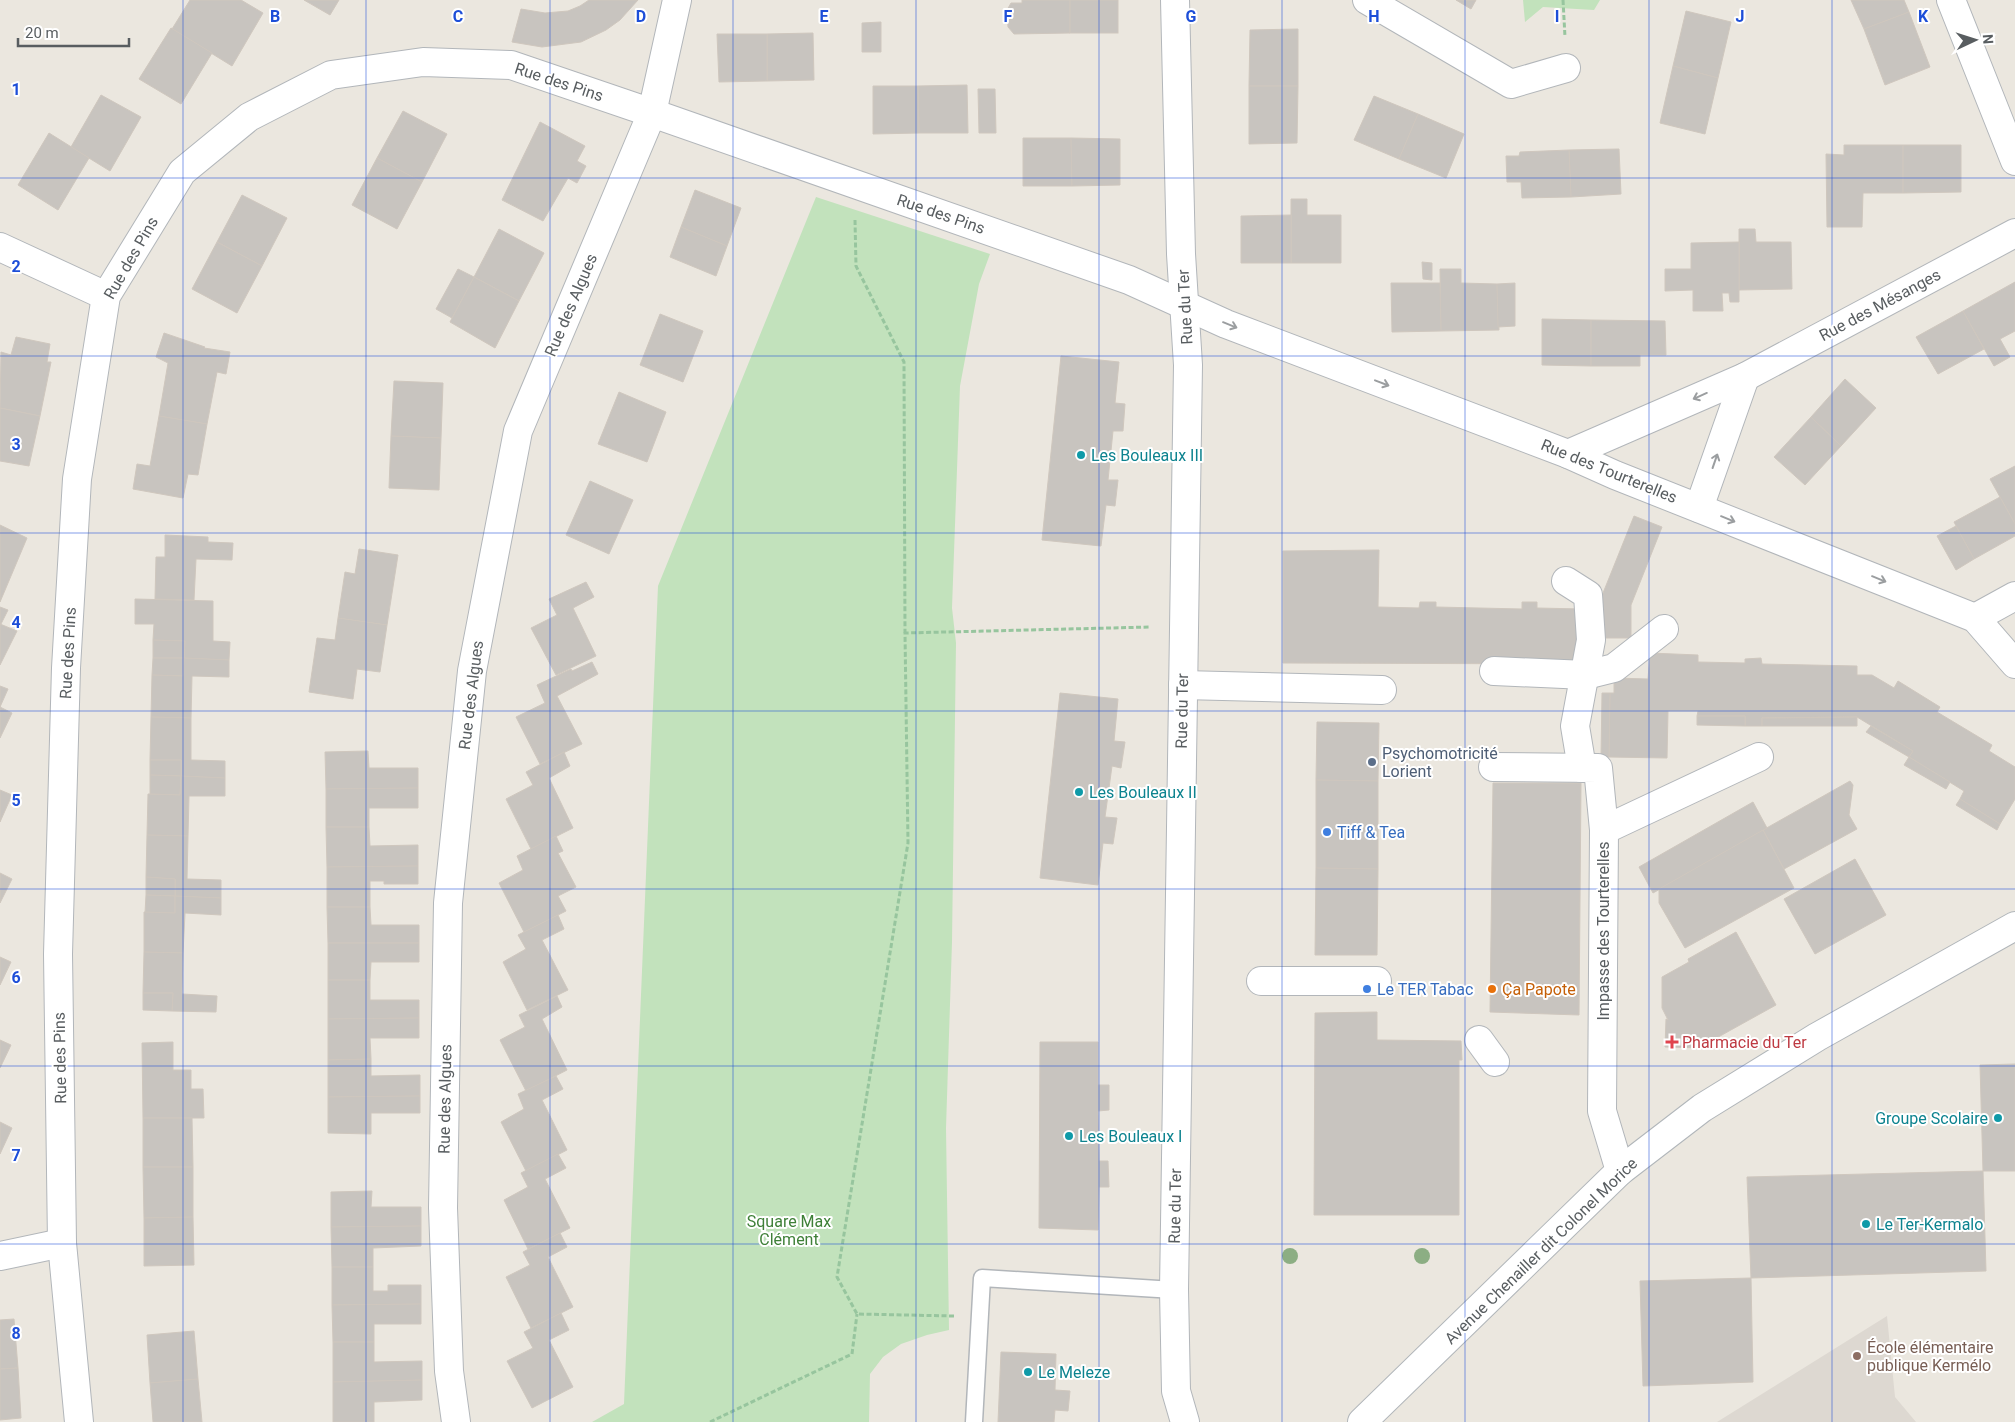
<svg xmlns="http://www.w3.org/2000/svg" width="2015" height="1422" font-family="Roboto,sans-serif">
	<rect width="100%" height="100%" fill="#ebe7df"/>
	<path fill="#ddd8d1" d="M1887,1316L1895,1397L1916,1422H1717Z"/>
	<g fill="#c2e2bc">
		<path d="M1523,0H1600L1594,10L1543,7L1525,22Z"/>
		<path d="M816,197L990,254L979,284L960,386L952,608L956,643L952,942L946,1128L949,1330L927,1335L901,1344L883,1357L870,1374L869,1422H592L624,1404L658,586Z"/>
	</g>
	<g fill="#c8c4bf" stroke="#cfc7be">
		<path d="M190,0H241L263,13L232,66L172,29Z"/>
		<path d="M304,0H339L330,15Z"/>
		<path d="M589,0H638L620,20L606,30L581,42L542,47L512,42L521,9L545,13L568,11L580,6Z"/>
		<path d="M1022,0H1070V33L1014,34L1008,27L1007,10L1011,3H1022Z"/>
		<rect x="1070" y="0" width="48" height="33"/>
		<path d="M1456,0H1476L1471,9Z"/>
		<path d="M1851,0H1904L1909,12L1864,29Z"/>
		<path d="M1686,11L1731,22L1718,78L1673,66Z"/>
		<path d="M1909,12L1930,67L1885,85L1864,29Z"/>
		<path d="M881,22V52H862V23Z"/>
		<path d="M171,28L212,53L181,104L139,79Z"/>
		<path d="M1298,29V86H1249L1250,30Z"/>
		<path d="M813,33L814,80L767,81V34Z"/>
		<path d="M717,34H767V81L719,82Z"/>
		<path d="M1673,66L1718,78L1705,134L1660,123Z"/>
		<path d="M967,85L968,133H919L918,86Z"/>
		<path d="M873,86H918L919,133L873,134Z"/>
		<path d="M1249,86H1298L1297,143L1249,144Z"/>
		<path d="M978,89H995L996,133H979Z"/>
		<path d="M101,95L141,117L110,171L71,147Z"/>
		<path d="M1374,96L1418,114L1399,159L1354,140Z"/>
		<path d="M403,111L447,134L422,182L377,158Z"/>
		<path d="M1418,114L1464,134L1446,178L1399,159Z"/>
		<path d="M540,122L585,146L577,161L586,166L577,183L568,178L543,221L502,200Z"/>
		<path d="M49,133L89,158L58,210L18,185Z"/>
		<path d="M1023,138H1071L1072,186H1023Z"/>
		<path d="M1071,138L1120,139V185L1072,186Z"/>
		<path d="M1844,145H1903V193H1863L1862,227H1827L1826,154L1844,155Z"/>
		<path d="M1903,145H1961V192L1903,193Z"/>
		<path d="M1619,149L1621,194L1571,197L1569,150Z"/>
		<path d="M1569,150L1571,197L1522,198L1521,182H1507L1506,156H1519L1520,152Z"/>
		<path d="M377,158L422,182L397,229L352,205Z"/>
		<path d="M695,190L741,208L727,246L681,227Z"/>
		<path d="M242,195L287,218L262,266L217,242Z"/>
		<path d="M1291,199H1307V215H1341V263H1291Z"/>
		<path d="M1291,215V263H1241V216Z"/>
		<path d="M681,227L727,246L716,276L670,257Z"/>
		<path d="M499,229L544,253L519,301L474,277Z"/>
		<path d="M1739,229H1755L1756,242H1791L1792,289L1739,290Z"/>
		<path d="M217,242L262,266L237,313L192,289Z"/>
		<path d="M1739,242V302H1730L1729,293H1722L1723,311H1693V290L1665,291V269H1691V243Z"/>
		<path d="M1422,262L1432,263V280L1423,279Z"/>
		<path d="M458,269L474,277L452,318L436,309Z"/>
		<path d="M1440,269H1461V283L1497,284L1499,330L1441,331Z"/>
		<path d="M474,277L519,301L495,348L450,322Z"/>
		<path d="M2015,282V331L2000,339L2010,357L1994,366L1963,311Z"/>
		<path d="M1391,283H1440L1441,331L1392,332Z"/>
		<path d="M1515,283V326L1498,327L1497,284Z"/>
		<path d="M1963,311L1984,349L1938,374L1916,337Z"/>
		<path d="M660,314L703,331L683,382L640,365Z"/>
		<path d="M1542,319L1591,320V366L1542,365Z"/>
		<path d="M1591,320L1665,321L1666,355H1640V366H1591Z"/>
		<path d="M164,333L205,347L204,348L230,352L226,374L217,372L207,424L159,416L168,363L156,357Z"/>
		<path d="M16,337L50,344L47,362H51L40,416L0,408L1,352L11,355Z"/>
		<path d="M1061,356L1119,362L1115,403L1125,404L1123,431H1113L1108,480H1118L1115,506L1106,505L1101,546L1042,540Z"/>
		<path d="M1845,379L1876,408L1841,446L1811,417Z"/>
		<path d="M394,381L443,383L441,438L391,436Z"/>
		<path d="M619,392L666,412L647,462L598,444Z"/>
		<path d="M0,408L40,416L29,466L0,461Z"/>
		<path d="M159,416L207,424L198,475L188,474L183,498L133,489L137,464L150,466Z"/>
		<path d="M1811,417L1841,446L1805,485L1774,457Z"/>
		<path d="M391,436L441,438L439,490L389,488Z"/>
		<path d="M2015,466V524L1990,479Z"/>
		<path d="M590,481L633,500L609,554L566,535Z"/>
		<path d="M2000,497L2015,524V536L1974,559L1954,522Z"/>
		<path d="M1634,516L1662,527L1631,605V638H1601V598Z"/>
		<path d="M0,525L27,538L0,602Z"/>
		<path d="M1956,526L1974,559L1956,570L1937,536Z"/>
		<path d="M165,535L208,537V542L233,543L232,560L196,559L194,600L155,599L156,557H165Z"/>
		<path d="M359,549L398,555L387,625L338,618L345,572L355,574Z"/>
		<path d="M1379,550L1378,607L1419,608L1420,602H1436V607L1522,609V602H1537V608L1582,609L1581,664L1283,663V551Z"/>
		<path d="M586,582L594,597L573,608L596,656L556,675L531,628L557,615L549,599Z"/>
		<path d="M135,599L213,601V641L230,642L229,660L184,658L185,641L153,640L154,624H135Z"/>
		<path d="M0,607L8,610L1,624H0Z"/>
		<path d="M338,618L387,625L380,672L357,669L353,699L309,692L317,638L335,640Z"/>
		<path d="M0,624L17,631L0,665Z"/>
		<path d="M153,640L185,641L184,658H153Z"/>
		<path d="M1650,653L1698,655V662L1745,663V659L1761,658L1762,664L1857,666V675H1872L1894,688L1898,681L1940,707L1937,712L1992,745L1989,751L2015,767V799L2000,824L1960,799L1964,791L1909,757L1913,751L1857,717L1762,718V726H1745V716H1697L1698,711H1668L1667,758L1609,757L1610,693H1614V678L1648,679Z"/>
		<path d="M153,658H184L183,676L152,675Z"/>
		<path d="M184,658L229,660V677L192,676L191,718L151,717L152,675L183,676Z"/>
		<path d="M592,662L598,674L557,696L582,744L540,764L516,717L545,703L537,685L571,669L572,671Z"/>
		<path d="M0,686L8,689L0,707Z"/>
		<path d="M1060,693L1118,699L1114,741L1125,742L1121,768L1112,766L1105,817L1117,818L1113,844L1103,843L1098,885L1040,878Z"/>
		<path d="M1602,693H1610L1609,757H1601Z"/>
		<path d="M0,707L12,713L0,738Z"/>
		<path d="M1697,716H1745V726L1697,725Z"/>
		<path d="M151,717L191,718V760L225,761V778L181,776V760H150Z"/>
		<path d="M1857,717V726H1762V718Z"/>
		<path d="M1317,722L1379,723L1378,781L1316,780Z"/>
		<path d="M1871,726L1913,751L1909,757L1866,732Z"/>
		<path d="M368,751L369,768H418V788L326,789L325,752Z"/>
		<path d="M564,752L570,766L549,778L573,828L531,849L506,799L533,785L526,772Z"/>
		<path d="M1909,757L1950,782L1946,789L1904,765Z"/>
		<path d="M150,760H181V776L150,775Z"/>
		<path d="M150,775L181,776L180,795L150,794Z"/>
		<path d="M181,776L225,778V796H189L188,836L147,835L148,794L180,795Z"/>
		<path d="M1316,780L1378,781V869L1316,868Z"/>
		<path d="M1850,781L1853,785L1849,815L1857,829L1784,869L1763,830Z"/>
		<path d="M1493,783H1581L1579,1015L1490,1012Z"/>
		<path d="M418,788V808H369V827H326V789Z"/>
		<path d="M0,790L12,795L0,822Z"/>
		<path d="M1960,799L2000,824L1997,830L1956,805Z"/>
		<path d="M1753,802L1767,828L1653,893L1639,867Z"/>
		<path d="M326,827H369L370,846L418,845V866L327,867Z"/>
		<path d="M1763,830L1794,888L1685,948L1659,903V889Z"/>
		<path d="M147,835L188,836L187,879L221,880V898L175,896V879L146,877Z"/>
		<path d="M556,836L563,851L558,853L576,887L558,896L566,911L524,932L499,883L523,870L517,856Z"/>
		<path d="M1855,859L1886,915L1815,954L1784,899Z"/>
		<path d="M418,866V884H384V881H370V907H327V867Z"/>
		<path d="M1316,868L1378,869L1377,955H1315Z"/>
		<path d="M0,873L12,879L0,903Z"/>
		<path d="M146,877L175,879V896L146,895Z"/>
		<path d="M146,895L175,896V913H145Z"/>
		<path d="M175,896L221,898V915L185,913L183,953L144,952V912L175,913Z"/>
		<path d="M327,907H370L371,925H419V943H328Z"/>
		<path d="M558,915L564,929L542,940L568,990L527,1010L503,962L526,949L518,935Z"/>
		<path d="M1736,932L1776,1005L1702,1046L1703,1048L1665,1047L1666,1019L1668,1020L1662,1008V977L1689,962L1688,959Z"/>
		<path d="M328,943H419V962H371L370,980H328Z"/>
		<path d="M144,952L183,953L182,994L217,996L216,1012L172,1011L173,993H143Z"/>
		<path d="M0,957L11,962L0,985Z"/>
		<path d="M328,980H370V1000H419V1018L328,1019Z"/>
		<path d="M143,993H173L172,1011L143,1010Z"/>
		<path d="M557,996L562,1007L542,1019L567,1070L526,1091L500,1040L525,1027L519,1015Z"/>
		<path d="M1377,1012V1040L1461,1041L1462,1060H1459V1215H1314L1315,1013Z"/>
		<path d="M419,1018V1038H370L371,1059L328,1060V1019Z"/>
		<path d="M0,1040L11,1045L0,1068Z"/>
		<path d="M173,1042V1070H191V1089H203L204,1118H143L142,1043Z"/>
		<path d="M1040,1042H1098V1085H1109V1110L1098,1111L1099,1161H1108L1109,1187H1099L1098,1230L1039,1228Z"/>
		<path d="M371,1059V1076L420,1075V1096L328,1097V1060Z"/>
		<path d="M2015,1064V1171H1983L1980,1065Z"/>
		<path d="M556,1076L563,1089L542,1100L567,1150L526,1171L501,1122L524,1109L518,1094Z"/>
		<path d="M420,1096V1113H371V1134L328,1133V1097Z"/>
		<path d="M143,1118H192L193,1167H143Z"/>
		<path d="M0,1122L12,1128L0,1154Z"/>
		<path d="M558,1154L566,1168L545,1179L570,1228L528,1249L504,1200L528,1187L521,1173Z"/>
		<path d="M143,1167H193V1217L144,1218Z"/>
		<path d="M1983,1171L1986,1271L1751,1278L1747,1177Z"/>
		<path d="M372,1191L371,1207H421V1226L331,1227V1192Z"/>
		<path d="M193,1217L194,1265L144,1266V1218Z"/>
		<path d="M421,1226V1246L373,1248V1267H332L331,1227Z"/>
		<path d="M560,1233L567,1247L548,1257L573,1307L531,1328L506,1277L530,1265L523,1252Z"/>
		<path d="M332,1267H373V1291H388V1285H421V1304L332,1305Z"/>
		<path d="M1751,1278L1753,1382L1643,1386L1640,1281Z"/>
		<path d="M421,1304V1324H374V1342H333L332,1305Z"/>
		<path d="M561,1313L569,1330L549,1340L573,1387L532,1408L507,1361L533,1348L524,1332Z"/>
		<path d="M14,1319L18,1368L0,1369V1320Z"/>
		<path d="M194,1331L198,1379L150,1383L147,1335Z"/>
		<path d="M333,1342H374V1362L422,1361V1380L333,1382Z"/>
		<path d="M1001,1352L1056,1354L1055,1390L1070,1391L1068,1411L1055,1410L1054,1422H998Z"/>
		<path d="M18,1368L21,1418L0,1420V1369Z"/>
		<path d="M198,1379L202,1422H153L150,1383Z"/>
		<path d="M422,1380V1400L374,1402V1422H333V1382Z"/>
	</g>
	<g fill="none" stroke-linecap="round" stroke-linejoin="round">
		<defs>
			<path id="lane" d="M974,1422L982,1278L1174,1290"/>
			<g id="street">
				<path d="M1175,0L1181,254L1188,365L1174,1290L1176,1391L1185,1422"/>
				<path d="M1367,0L1511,84L1566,68"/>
				<path d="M1951,0L2015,161"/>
				<path d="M0,247L106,296"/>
				<path d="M1568,454L1745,377L2015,233"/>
				<path d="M1699,508L1745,377"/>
				<path d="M1566,581L1588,595L1591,640L1575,726L1582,768"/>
				<path d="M1975,618L2015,596"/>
				<path d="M1494,671L1586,675L1614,668L1664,629"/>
				<path d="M1183,685L1382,690"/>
				<path d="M1493,767L1598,768L1604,830"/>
				<path d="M1261,981H1377"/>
				<path d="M1479,1040L1495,1062"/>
				<path d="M1620,1171L1602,1111L1604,830L1759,757"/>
				<path d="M0,1256L62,1243"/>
				<path d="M79,1422L62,1243L58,954L66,668L77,479L106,296L182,172L249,117L331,75L423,62L511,65L652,113L1129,280L1226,324L1568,454L1615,475L1975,618L2015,664"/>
				<path d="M456,1422L449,1371L443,1208L448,903L472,671L518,431L652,113L677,0"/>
			</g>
			<path id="secondary" d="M1362,1422L1620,1171L1702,1108L1817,1037L2015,926"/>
		</defs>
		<use href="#lane" stroke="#b2b6ba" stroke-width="19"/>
		<use href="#street" stroke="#b2b6ba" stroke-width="30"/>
		<use href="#secondary" stroke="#b1b6ba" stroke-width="30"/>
		<g stroke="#97c59e" stroke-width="3" stroke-dasharray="5 2.5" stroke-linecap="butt">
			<path d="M1563,0L1565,37"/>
			<path d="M855,220L856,266L904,362L905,633"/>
			<path d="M954,1316L857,1314L837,1277L908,843L905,633L1150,627"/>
			<path d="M710,1422L852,1354L857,1314"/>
		</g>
		<use href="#lane" stroke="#fff" stroke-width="16"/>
		<use href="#street" stroke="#fff" stroke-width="28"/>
		<use href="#secondary" stroke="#fff" stroke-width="28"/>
	</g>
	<g fill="#8cae83">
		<circle cx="1290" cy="1256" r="8"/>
		<circle cx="1422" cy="1256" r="8"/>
	</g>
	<defs><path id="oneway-shaft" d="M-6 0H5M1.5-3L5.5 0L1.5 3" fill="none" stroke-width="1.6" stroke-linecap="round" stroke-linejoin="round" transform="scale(1.25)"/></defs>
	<g stroke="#9b9ea0">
		<use href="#oneway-shaft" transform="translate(1230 325) rotate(22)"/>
		<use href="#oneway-shaft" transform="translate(1382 383) rotate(21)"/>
		<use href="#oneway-shaft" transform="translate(1700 396) rotate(156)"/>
		<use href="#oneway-shaft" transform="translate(1715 461) rotate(-71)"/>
		<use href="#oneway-shaft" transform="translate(1728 519) rotate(22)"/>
		<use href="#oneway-shaft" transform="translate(1879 579) rotate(22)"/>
	</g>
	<path fill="none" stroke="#1d4ed8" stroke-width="1" stroke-opacity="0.55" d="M183,0V1422M366,0V1422M550,0V1422M733,0V1422M916,0V1422M1099,0V1422M1282,0V1422M1465,0V1422M1649,0V1422M1832,0V1422M0,178H2015M0,356H2015M0,533H2015M0,711H2015M0,889H2015M0,1066H2015M0,1244H2015"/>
	<g fill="#0f9aa8" stroke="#fff" stroke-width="2">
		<circle cx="1081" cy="455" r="5"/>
		<circle cx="1079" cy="792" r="5"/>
		<circle cx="1998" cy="1118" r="5"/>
		<circle cx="1069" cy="1136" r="5"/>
		<circle cx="1866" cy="1224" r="5"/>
		<circle cx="1028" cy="1372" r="5"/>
	</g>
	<circle fill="#5c6f8a" stroke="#fff" stroke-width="2" cx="1372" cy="762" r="5"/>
	<g fill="#3f7fe0" stroke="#fff" stroke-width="2">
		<circle cx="1327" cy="832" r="5"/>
		<circle cx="1367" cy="989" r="5"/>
	</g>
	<circle fill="#e8710a" stroke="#fff" stroke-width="2" cx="1492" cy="989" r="5"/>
	<path fill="#e0444e" stroke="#fff" stroke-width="2" d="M1669.5 1034.5h5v5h5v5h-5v5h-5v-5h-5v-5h5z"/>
	<circle fill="#8d6e63" stroke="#fff" stroke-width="2" cx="1857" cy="1356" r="5"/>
	<g text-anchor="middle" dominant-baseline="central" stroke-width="4" stroke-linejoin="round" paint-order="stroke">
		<g font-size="16" fill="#585d60" stroke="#fff">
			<text transform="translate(559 82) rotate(18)">Rue des Pins</text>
			<text transform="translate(941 214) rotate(19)">Rue des Pins</text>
			<text transform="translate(131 258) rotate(-60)">Rue des Pins</text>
			<text transform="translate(571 305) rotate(-67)">Rue des Algues</text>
			<text transform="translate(1880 305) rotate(-28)">Rue des Mésanges</text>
			<text transform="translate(1185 307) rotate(-93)">Rue du Ter</text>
			<text transform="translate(1609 471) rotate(22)">Rue des Tourterelles</text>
			<text transform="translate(68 653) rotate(-87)">Rue des Pins</text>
			<text transform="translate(471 695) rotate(-83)">Rue des Algues</text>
			<text transform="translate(1182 711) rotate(-89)">Rue du Ter</text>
			<text transform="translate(1603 931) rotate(-90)">Impasse des Tourterelles</text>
			<text transform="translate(60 1058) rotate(-91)">Rue des Pins</text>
			<text transform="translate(445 1099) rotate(-89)">Rue des Algues</text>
			<text transform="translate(1175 1206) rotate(-89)">Rue du Ter</text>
			<text transform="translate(1541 1251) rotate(-44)">Avenue Chenailler dit Colonel Morice</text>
		</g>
		<g font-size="16" fill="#0d838f" stroke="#fff" text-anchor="start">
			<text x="1091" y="455">Les Bouleaux III</text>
			<text x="1089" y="792">Les Bouleaux II</text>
			<text x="1988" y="1118" text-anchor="end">Groupe Scolaire</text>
			<text x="1079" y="1136">Les Bouleaux I</text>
			<text x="1876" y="1224">Le Ter-Kermalo</text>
			<text x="1038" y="1372">Le Meleze</text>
		</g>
		<g font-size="16" fill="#4e5e75" stroke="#fff" text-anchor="start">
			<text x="1382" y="753">Psychomotricité<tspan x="1382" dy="18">Lorient</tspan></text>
		</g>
		<g font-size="16" fill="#366cbe" stroke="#fff" text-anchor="start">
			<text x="1337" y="832">Tiff &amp; Tea</text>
			<text x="1377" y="989">Le TER Tabac</text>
		</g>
		<g font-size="16" fill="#c56008" stroke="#fff" text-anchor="start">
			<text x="1502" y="989">Ça Papote</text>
		</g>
		<g font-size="16" fill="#be3a42" stroke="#fff" text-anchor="start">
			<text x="1682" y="1042">Pharmacie du Ter</text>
		</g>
		<g font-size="16" fill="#3f8038" stroke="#fff">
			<text x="789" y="1221">Square Max<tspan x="789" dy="18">Clément</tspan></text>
		</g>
		<g font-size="16" fill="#785e54" stroke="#fff" text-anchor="start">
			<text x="1867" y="1347">École élémentaire<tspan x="1867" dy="18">publique Kermélo</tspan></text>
		</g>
	</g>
	<g font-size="16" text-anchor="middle" font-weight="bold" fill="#1d4ed8" stroke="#fff" stroke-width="4" stroke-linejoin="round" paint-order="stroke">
		<text x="275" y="22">B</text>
		<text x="458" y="22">C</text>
		<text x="641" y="22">D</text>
		<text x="824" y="22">E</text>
		<text x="1008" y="22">F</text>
		<text x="1191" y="22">G</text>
		<text x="1374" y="22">H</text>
		<text x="1557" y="22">I</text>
		<text x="1740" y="22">J</text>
		<text x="1923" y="22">K</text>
		<text x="16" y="95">1</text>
		<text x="16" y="272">2</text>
		<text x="16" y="450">3</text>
		<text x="16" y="628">4</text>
		<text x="16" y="806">5</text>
		<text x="16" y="983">6</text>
		<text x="16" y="1161">7</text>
		<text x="16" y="1339">8</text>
	</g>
	<g transform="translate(1975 40) rotate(86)" stroke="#ffffff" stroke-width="4" paint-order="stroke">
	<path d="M0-4L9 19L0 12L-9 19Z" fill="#585d60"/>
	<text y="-8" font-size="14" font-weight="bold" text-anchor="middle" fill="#585d60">N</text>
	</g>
	<path d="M18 38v8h111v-8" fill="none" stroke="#585d60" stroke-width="2.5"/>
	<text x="25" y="38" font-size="15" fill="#585d60" stroke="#ffffff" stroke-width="4" paint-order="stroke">20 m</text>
</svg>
